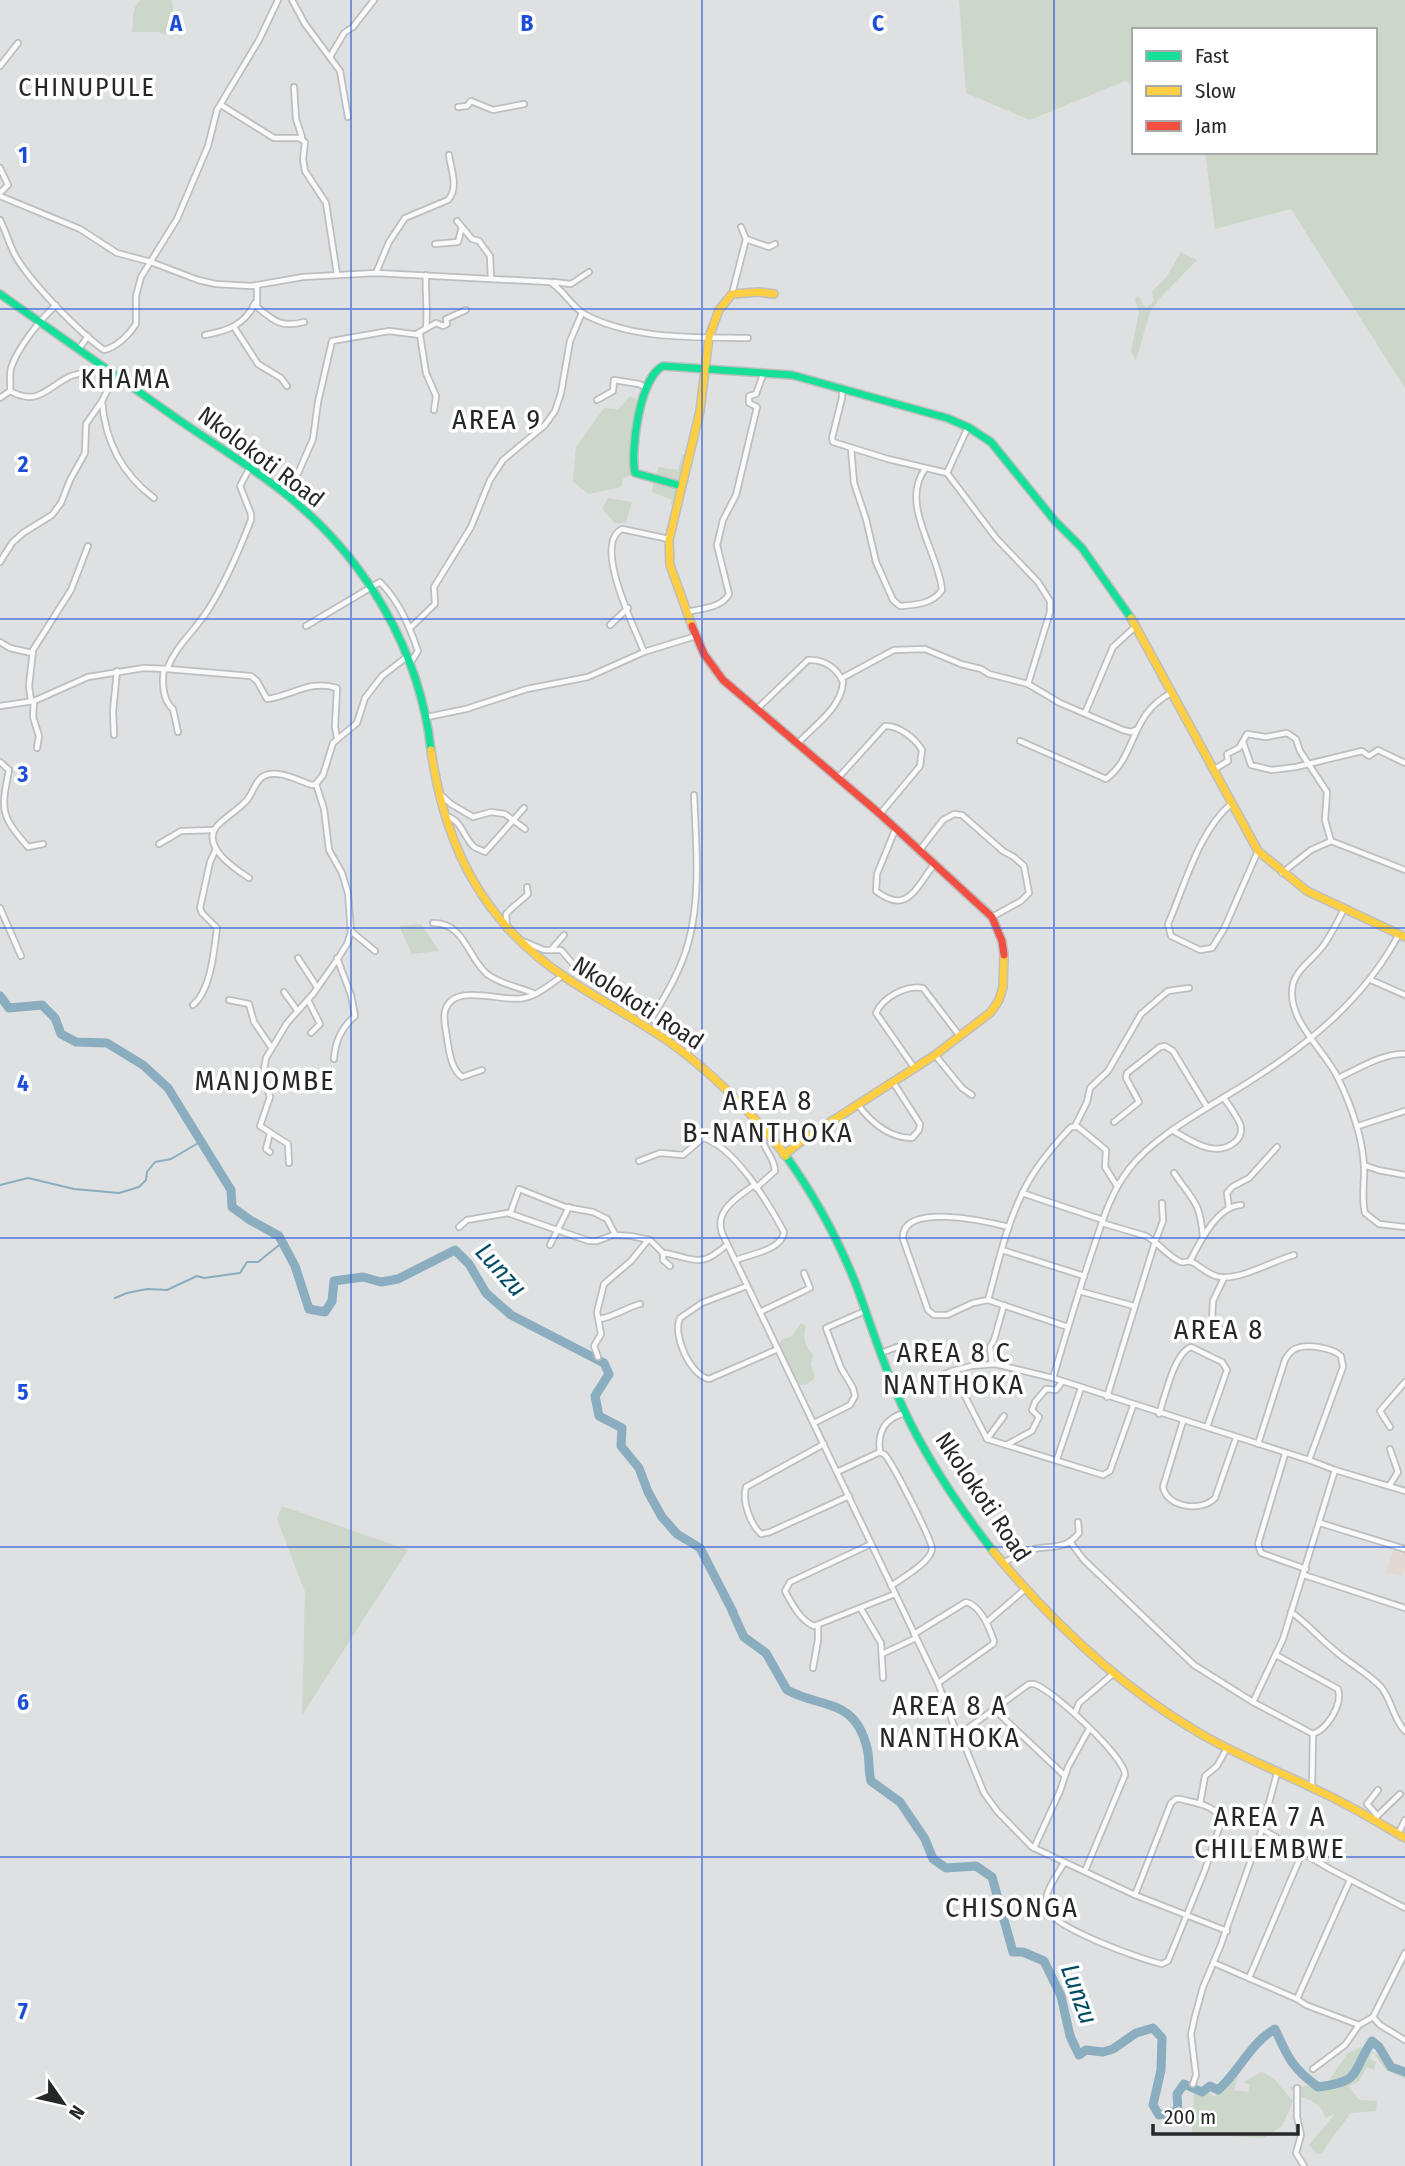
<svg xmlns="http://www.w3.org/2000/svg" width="1405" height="2166" font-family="'Fira Sans Condensed',sans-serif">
	<rect width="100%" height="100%" fill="#dee0e2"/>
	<path fill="#e2d8d1" d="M1394,1548L1405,1552V1569L1402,1576L1386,1573Z"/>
	<g fill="#ccd7c9">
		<path d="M140,0H172L174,22L180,29L179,33L175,30L163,35L160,32H132C134,20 131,9 140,0Z"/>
		<path d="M959,0H1405V388L1291,209L1215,229L1205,152H1375V30H1134V86L1125,81L1030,120L966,93Z"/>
		<path d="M1181,252L1197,260L1160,298L1150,312L1136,361L1131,351L1139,312L1135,299L1138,296L1146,308L1154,301L1152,291L1166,278Z"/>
		<path d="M630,396L642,403L630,454L632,474L623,479L621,487L589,494L573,482L576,447L604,408L618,409Z"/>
		<path d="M682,455H688L681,483L655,477L659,467L678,470Z"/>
		<path d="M654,481L680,487L676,503L670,505L672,500L652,492Z"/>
		<path d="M608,498L632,502L626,522L616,524L602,509Z"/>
		<path d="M421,924L439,951L412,954L399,926Z"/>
		<path d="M801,1323L806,1326C803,1336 804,1347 813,1354L811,1364L815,1377C809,1384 804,1387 796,1383L777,1345L784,1339L792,1336Z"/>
		<path d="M282,1506L408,1550L302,1715L305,1592L277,1519Z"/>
		<path d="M1360,2047L1377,2054L1388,2067L1405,2076V2079L1385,2069L1375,2054L1371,2053L1370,2059L1376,2062L1374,2070L1367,2067L1359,2081L1349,2086L1359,2100L1377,2101L1376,2111L1350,2113C1342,2128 1330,2137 1323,2153L1317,2154L1309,2145L1335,2114L1325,2118C1321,2097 1299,2101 1289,2087L1326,2085L1347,2054Z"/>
		<path d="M1262,2072L1273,2078L1293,2101L1282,2126L1265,2138L1192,2134L1194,2094L1205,2090L1215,2097L1227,2074L1238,2076L1234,2090L1248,2092L1250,2085L1243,2082Z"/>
	</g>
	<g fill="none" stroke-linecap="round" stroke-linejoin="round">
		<g stroke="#8aaebf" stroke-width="2">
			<path d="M0,1185L28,1178L74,1189L119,1193L139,1187L146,1180L147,1172L155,1162L171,1159L200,1142"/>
			<path d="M115,1298L127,1293L147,1289L167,1290L197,1276L204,1278L240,1273L247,1262H258L283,1242"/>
		</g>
		<g stroke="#8aaebf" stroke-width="9">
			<path d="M0,996L9,1008L42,1005L55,1018L61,1034L76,1042L107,1043L143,1065L168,1088L231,1190L232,1207L250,1220L279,1236L295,1266L309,1309L325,1312L332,1301L334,1281L363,1277L381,1282L398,1279L455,1250L469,1264L486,1293L511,1315L604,1363L609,1374L595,1396L599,1416L622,1428L621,1446L639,1468L648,1492L662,1517L677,1534L700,1548L733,1612"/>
			<path d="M733,1613L744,1637L766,1653L787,1690C823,1709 855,1698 867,1748C870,1759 868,1770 871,1781L900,1802L925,1839L933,1859L946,1868L976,1866L992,1877L1013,1952H1023L1044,1961L1061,1996L1070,2036L1079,2055L1086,2050L1103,2052L1113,2049L1136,2033L1153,2028L1162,2038L1161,2070L1153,2105L1159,2115L1178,2111L1177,2094L1184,2084L1202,2092L1210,2086L1218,2090C1239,2072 1250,2043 1275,2029C1288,2058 1292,2068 1318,2087C1363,2081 1350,2074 1372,2041L1379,2047L1391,2067L1405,2072"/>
		</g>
		<defs>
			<g id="street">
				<path d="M292,0L305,24L340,71L348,117"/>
				<path d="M330,57L344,33L353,27L374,0"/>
				<path d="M0,66L18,43"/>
				<path d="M294,87L296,119L302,137"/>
				<path d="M221,105L274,138H299L305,142L303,159L305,171L326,203L337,274"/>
				<path d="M458,107L467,106L471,101L493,110L524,104"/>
				<path d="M0,168L8,185L0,193"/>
				<path d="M0,196L80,229L117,253L151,262L198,280L216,284L251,286L303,277L376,273L550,282C564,290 571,307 586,315C634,340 695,337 748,338"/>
				<path d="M0,220C6,231 9,244 15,255C29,281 80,333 104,350C117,347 129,335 136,324V296L141,277L177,219L208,146L217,110L259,40L278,0"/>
				<path d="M457,221L472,239L479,241L490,256L491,279"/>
				<path d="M741,227L746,239L769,247L775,244"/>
				<path d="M435,244L458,242L462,227"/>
				<path d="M376,273L389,242L405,218L448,200C459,188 451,170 449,155"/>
				<path d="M426,275C425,293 428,310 426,328"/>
				<path d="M554,282L571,284L589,272"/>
				<path d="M257,285V307C274,321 281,328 304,322"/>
				<path d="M732,294L746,239"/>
				<path d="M234,327L258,364L281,378L287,386"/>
				<path d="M418,333L436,323L443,326L447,324L446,319L466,310"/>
				<path d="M205,335C227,331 245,325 255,303"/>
				<path d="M79,349L88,336"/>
				<path d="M115,375L102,401C105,441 122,474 154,498"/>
				<path d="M842,389V398L832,438L833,442L888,459L947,473L996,538L1038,582L1050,601V612L1028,684"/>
				<path d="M10,391C37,406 46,389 67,378C71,375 78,374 83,373"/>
				<path d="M0,398L10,391C11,383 9,375 11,368C18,347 40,320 56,305"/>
				<path d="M597,400L613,391L614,380L639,384L647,388"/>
				<path d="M851,448L854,483L866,519L876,562L893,600L900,606C915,605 933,604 942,590C939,553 899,504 925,469"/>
				<path d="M947,473L968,427"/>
				<path d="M288,496L313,439L318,402L332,341L389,331L420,335L426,373L436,396L434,410"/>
				<path d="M0,562L12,543L23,533L52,515L61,503L70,480L85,453L86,424L102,401"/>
				<path d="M686,612C700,609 722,608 729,594L717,545L723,520L736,495L757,407L749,403V396L756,394L764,372"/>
				<path d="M610,625L628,608"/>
				<path d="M306,626L380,582C399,601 409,625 418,651L411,662"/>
				<path d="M410,628L435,604L434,587L471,527L490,480L503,460L545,425L555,411L561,393L570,341L582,313"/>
				<path d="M0,642L10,648L32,653"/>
				<path d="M644,652C635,628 592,544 622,529L669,539"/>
				<path d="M164,669C162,681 162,700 173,709L178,732"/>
				<path d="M167,669L251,676L257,681L267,699C292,696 310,679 337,688L335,727L337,738"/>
				<path d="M842,678L894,650L925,649L961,664L981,669L989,674L1028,684L1060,703L1123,730L1131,732L1135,730"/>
				<path d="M31,701L29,686L33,650L71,590L88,546"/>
				<path d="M34,701L33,717L39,736L37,748"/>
				<path d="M0,706L34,701L88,677L144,668L167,669C177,644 194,632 208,610C226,582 239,551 251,520V514L240,486L249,469"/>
				<path d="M757,709L808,660C824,659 837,668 843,682C842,707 814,726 798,743"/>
				<path d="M1085,713L1113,647L1136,626"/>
				<path d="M427,717L466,709L527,689L588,677L644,652L696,636"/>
				<path d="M114,735L113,711L117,671"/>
				<path d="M1020,741L1106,779C1137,756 1129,715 1171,693"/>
				<path d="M1243,742L1251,765L1272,770L1296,767L1362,751L1369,756L1378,750L1405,763"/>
				<path d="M0,762L9,770C1,810 0,815 28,847L43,844"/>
				<path d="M1213,770L1228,761L1227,754L1239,748L1247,734L1266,737L1287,733L1296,739L1300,751L1327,792L1325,820L1331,841"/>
				<path d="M838,778L885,726C898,725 915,738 922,750L920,766L880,814"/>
				<path d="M439,793L451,804L473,817L491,812L505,814L525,829"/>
				<path d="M1232,803C1199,830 1185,885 1168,924L1171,936L1200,950L1212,948L1224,929L1258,851"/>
				<path d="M446,816C462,820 463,837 474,847C477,849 482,850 485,852L524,808"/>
				<path d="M895,830L877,874L876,891C907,915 915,889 933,866"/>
				<path d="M159,844L181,831L214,830"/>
				<path d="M919,851L943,820L954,814L962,815L1003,851L1014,857L1024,866L1029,893L1021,901L992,917"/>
				<path d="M1282,873L1311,850L1331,841L1405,870"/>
				<path d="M249,878C235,869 199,845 218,825C227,816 238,810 247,800C253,793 256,778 266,775C280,770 299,781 312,785L316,784L323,775L333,743L357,723L365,698L382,676L408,656"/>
				<path d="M0,908L21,956"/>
				<path d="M1344,909C1338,921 1331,935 1323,946C1314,958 1297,969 1293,984C1285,1019 1324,1049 1338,1078C1351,1105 1362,1135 1364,1165C1365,1181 1361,1198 1365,1213L1379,1224L1405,1227"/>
				<path d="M433,923C465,923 467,957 487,974C500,984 518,987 533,993"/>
				<path d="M507,929L506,914C513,906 520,902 528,894L527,887"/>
				<path d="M351,931L375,951"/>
				<path d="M520,940L544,950H561L574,965L593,980"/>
				<path d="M551,950L564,935"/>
				<path d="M298,958L317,987"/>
				<path d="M1371,980L1405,995"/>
				<path d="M284,992L297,1010"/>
				<path d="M624,999L681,1040L689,1048L687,1056"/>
				<path d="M229,1000L249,1004L254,1022L271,1047"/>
				<path d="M308,1000L320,1024L311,1033"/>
				<path d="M193,1005C211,990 214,951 217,928L202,913L200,908L210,862L216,849"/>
				<path d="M652,1018C667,993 682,968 689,940C701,894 696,842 694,795"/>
				<path d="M935,1055L962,1088L972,1095"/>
				<path d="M334,1059C335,1041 342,1027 355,1016L351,995L337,958"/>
				<path d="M915,1069L876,1013C883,997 906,985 923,988L959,1035"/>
				<path d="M482,1070L462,1077C451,1069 449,1051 447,1038C446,1030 443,1019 445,1011C453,981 502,1003 524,998C538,995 549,985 561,977"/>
				<path d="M1338,1078C1358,1069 1383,1053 1405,1054"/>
				<path d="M858,1105C871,1122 888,1138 912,1138L919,1130L920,1124L893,1082"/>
				<path d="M1114,1122L1139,1102L1126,1078L1127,1073L1160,1047L1165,1046L1173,1051L1207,1107"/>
				<path d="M1075,1126L1087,1102L1090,1088L1108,1071L1141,1014L1168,991L1189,988"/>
				<path d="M1358,1126L1405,1111"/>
				<path d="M1172,1130C1190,1140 1215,1159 1235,1142C1239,1139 1242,1133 1241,1127C1239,1118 1229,1106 1224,1098"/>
				<path d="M270,1152L266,1149L270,1133"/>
				<path d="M639,1161L660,1153L683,1155L703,1138C734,1146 769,1204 784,1232C782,1250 751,1254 736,1260"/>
				<path d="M289,1163L288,1144L260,1126L270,1097L263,1075L266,1058L287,1023L313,994L339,957L347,944L351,932L348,893L342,873L329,850L324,809L316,784"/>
				<path d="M1364,1165L1378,1170L1405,1175"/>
				<path d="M1174,1173C1193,1201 1200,1201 1203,1237"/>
				<path d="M754,1185C738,1197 714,1210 722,1233L904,1612L938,1683L954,1726L960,1734L984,1793L997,1811L1032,1847L1135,1895L1227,1931"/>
				<path d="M756,1188L775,1171C774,1153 759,1149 763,1129"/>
				<path d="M1022,1193L1103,1220"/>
				<path d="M1162,1203L1163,1221L1155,1242C1162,1248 1172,1259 1181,1262C1188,1263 1186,1260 1192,1262C1200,1266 1206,1273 1216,1276C1236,1283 1272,1261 1294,1255"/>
				<path d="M1229,1208L1227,1193L1232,1187L1249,1178L1277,1147"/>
				<path d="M510,1214L519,1189L565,1207L593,1212L607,1219L615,1234"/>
				<path d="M1102,1223L1146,1236L1155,1242L1107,1397"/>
				<path d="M459,1227L467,1220L508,1213L589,1241H597L613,1235L631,1236L650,1240L663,1253C677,1254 696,1264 708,1258C715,1255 721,1249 727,1245"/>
				<path d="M1009,1227C989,1222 900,1201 903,1239L928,1310L934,1315H947L973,1303L988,1300L1068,1327"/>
				<path d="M550,1245L569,1207"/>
				<path d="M1002,1250L1084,1276"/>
				<path d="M663,1253V1260L670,1266"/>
				<path d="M1190,1261C1200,1242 1217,1206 1241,1205"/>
				<path d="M1224,1278L1213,1301L1212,1321L1225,1333"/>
				<path d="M747,1286L702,1303L680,1318C672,1335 690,1375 709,1379L778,1349"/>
				<path d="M1079,1291L1134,1306"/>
				<path d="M988,1300C998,1264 1006,1226 1023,1192C1034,1168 1053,1146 1071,1127H1078L1106,1150L1105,1167L1117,1186"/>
				<path d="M760,1312L810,1288L804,1273"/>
				<path d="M599,1319C614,1317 625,1308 640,1304"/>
				<path d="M881,1353L905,1344"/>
				<path d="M598,1357L594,1346L601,1334L597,1312L604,1284L631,1261L648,1240"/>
				<path d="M992,1364L990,1347L994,1340L1004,1305"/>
				<path d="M952,1371L987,1439L1103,1475L1110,1471L1133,1406"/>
				<path d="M1053,1378C1066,1334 1079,1290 1094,1246C1103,1219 1111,1192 1129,1169C1152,1139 1194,1116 1226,1096C1295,1055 1361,1006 1399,934"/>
				<path d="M896,1394L952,1371L971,1366L995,1364L1053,1378L1309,1460L1335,1470L1405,1491"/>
				<path d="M1159,1414C1165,1397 1174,1353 1191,1347L1222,1362L1227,1370L1207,1427"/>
				<path d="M1183,1421L1163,1487C1167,1508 1202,1512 1215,1498L1236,1438"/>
				<path d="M814,1423L850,1405L855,1396L853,1388L841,1368L826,1328L865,1311"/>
				<path d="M1390,1427L1380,1411L1405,1382"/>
				<path d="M987,1439L1004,1416"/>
				<path d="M824,1444L746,1487C742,1501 750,1524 761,1534L770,1532L849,1496"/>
				<path d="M1258,1444L1285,1360C1288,1354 1291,1350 1297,1348C1308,1344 1333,1348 1341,1356L1343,1367L1309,1460"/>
				<path d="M1006,1445L1032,1431L1039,1417L1032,1410L1035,1402L1046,1389L1056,1390L1062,1382"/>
				<path d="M880,1452C877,1432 885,1418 905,1413"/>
				<path d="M1285,1454L1258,1544L1261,1553L1306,1569"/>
				<path d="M1057,1459L1081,1388"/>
				<path d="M837,1472L880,1452L885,1455C893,1464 932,1540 932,1549C931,1562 901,1579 891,1586"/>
				<path d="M1389,1486L1398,1472L1390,1449"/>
				<path d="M1320,1523L1405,1549"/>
				<path d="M1071,1543L1084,1560L1194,1665L1253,1702L1313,1734"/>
				<path d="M871,1544L790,1582L785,1591C792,1604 800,1620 814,1626L895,1594"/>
				<path d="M1003,1563C1014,1557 1027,1550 1039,1548C1057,1546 1067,1548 1079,1533L1078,1522"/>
				<path d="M1304,1575L1405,1608"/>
				<path d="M861,1609L881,1643L883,1678"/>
				<path d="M1291,1612C1307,1623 1318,1637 1333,1649C1348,1663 1367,1672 1381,1687C1392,1700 1393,1719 1405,1731"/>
				<path d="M987,1622L1024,1590"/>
				<path d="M914,1634L966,1602C981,1606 989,1627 994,1641L993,1644L938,1683"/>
				<path d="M882,1654L916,1638"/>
				<path d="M1276,1655L1338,1689C1343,1705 1327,1729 1313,1734"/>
				<path d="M813,1668L818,1640V1626"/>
				<path d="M1253,1702L1283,1639L1335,1470"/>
				<path d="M994,1709L1064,1775"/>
				<path d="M1075,1713L1079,1703L1113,1674"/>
				<path d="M960,1734L1029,1684H1034C1052,1689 1126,1758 1125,1775L1085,1871"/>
				<path d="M1312,1787L1313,1734"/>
				<path d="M1200,1804L1205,1776L1217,1766L1227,1748"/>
				<path d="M1377,1815L1367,1804L1378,1790"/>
				<path d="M1373,1820L1400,1794"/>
				<path d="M1262,1829L1330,1869L1405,1908"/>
				<path d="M1398,1834L1405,1820"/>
				<path d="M1034,1848L1060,1791L1068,1767L1089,1729"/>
				<path d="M1064,1863C1057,1875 1043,1893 1046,1908C1051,1927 1142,1960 1162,1964L1168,1961L1205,1870L1220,1825C1222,1805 1194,1803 1180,1799H1176L1171,1803L1135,1895"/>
				<path d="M1214,1963L1297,1999L1306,2005L1359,2025"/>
				<path d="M1249,1978L1303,1851"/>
				<path d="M1297,1999L1350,1880"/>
				<path d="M1373,2017L1380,2025L1405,2040"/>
				<path d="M1313,2069L1345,2045L1359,2025L1373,2017L1405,1953"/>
				<path d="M1193,2084L1196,2075L1191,2034L1195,2016L1203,1987L1220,1947L1262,1829L1277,1773"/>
				<path d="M1297,2088V2117L1301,2135L1296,2153L1304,2166"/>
			</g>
			<g id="fast">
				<path d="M0,294C60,336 119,378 179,420C215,445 254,468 288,496C366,559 420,651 431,750"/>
				<path d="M682,486L635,473C630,450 640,377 663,366L792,375L947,418L968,427L991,442L1055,521L1082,548L1131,618"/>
				<path d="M786,1156C814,1195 837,1237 855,1282C869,1318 880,1356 896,1392C920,1449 955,1502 993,1551"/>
			</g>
			<g id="slow">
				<path d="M1131,618L1258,851L1307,891L1405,937"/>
				<path d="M692,626L670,565L669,540L700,411L709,337L719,310L732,294L759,292L774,294"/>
				<path d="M431,750C445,848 484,924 568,979C601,1001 636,1019 668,1041C713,1073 752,1113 786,1156"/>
				<path d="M784,1155L804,1139L935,1055L991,1012L999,1000L1003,987L1004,955"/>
				<path d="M993,1551C1051,1621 1116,1684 1196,1731C1235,1755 1279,1771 1321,1792C1350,1805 1377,1822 1405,1838"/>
			</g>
			<path id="jam" d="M692,626L704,654L723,680L880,814L992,917L1002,941L1004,955"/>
		</defs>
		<use href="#street" stroke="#bdbec0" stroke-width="8"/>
		<use href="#fast" stroke="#bdbec0" stroke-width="10"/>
		<use href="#slow" stroke="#bdbec0" stroke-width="10"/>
		<use href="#jam" stroke="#bdbec0" stroke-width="10"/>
		<use href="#street" stroke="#fafafb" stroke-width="4.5"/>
		<use href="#fast" stroke="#16e098" stroke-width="7"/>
		<use href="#slow" stroke="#ffcf43" stroke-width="7"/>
		<use href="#jam" stroke="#f24e42" stroke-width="7"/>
	</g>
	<path fill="none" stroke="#1d4ed8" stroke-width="2" stroke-opacity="0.55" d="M351,0V2166M702,0V2166M1054,0V2166M0,309H1405M0,619H1405M0,928H1405M0,1238H1405M0,1547H1405M0,1857H1405"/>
	<g text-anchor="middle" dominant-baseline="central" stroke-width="7" stroke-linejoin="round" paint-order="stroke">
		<g font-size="24" fill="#262728" stroke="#fff">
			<text transform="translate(261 457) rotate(37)">Nkolokoti Road</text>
			<text transform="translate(638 1003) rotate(33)">Nkolokoti Road</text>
			<text transform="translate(983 1497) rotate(56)">Nkolokoti Road</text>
		</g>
		<g font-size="26" letter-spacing="2" fill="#262728" stroke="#fff">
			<text x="87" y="87">CHINUPULE</text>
		</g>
		<g font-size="26" font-style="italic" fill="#014b64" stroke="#fff">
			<text transform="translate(501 1270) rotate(48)">Lunzu</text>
			<text transform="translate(1079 1994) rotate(70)">Lunzu</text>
		</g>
		<g font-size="28" letter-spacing="2" fill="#262728" stroke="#fff">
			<text x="126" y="378">KHAMA</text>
			<text x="497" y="419">AREA 9</text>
			<text x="265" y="1080">MANJOMBE</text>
			<text x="768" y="1100">AREA 8<tspan x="768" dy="32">B-NANTHOKA</tspan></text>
			<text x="1219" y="1329">AREA 8</text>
			<text x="954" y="1352">AREA 8 C<tspan x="954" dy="32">NANTHOKA</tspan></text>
			<text x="950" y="1705">AREA 8 A<tspan x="950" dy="32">NANTHOKA</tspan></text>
			<text x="1270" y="1816">AREA 7 A<tspan x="1270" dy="32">CHILEMBWE</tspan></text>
			<text x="1012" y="1907">CHISONGA</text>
		</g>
	</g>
	<g font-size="23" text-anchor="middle" font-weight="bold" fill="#1d4ed8" stroke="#fff" stroke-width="7" stroke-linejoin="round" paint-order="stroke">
		<text x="176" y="31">A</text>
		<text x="527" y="31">B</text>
		<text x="878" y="31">C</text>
		<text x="23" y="163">1</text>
		<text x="23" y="472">2</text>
		<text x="23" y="782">3</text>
		<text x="23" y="1091">4</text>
		<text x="23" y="1400">5</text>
		<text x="23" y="1710">6</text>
		<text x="23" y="2019">7</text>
	</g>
	<rect x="1132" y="28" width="245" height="126" fill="#ffffff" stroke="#a8a9a9" stroke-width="2"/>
	<rect x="1146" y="51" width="35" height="10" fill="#16e098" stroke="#a8a9a9" stroke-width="2"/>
	<text x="1195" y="63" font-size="21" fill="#262728">Fast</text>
	<rect x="1146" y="86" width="35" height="10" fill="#ffcf43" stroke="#a8a9a9" stroke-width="2"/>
	<text x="1195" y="98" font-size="21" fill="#262728">Slow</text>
	<rect x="1146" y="121" width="35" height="10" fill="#f24e42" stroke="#a8a9a9" stroke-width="2"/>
	<text x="1195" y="133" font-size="21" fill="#262728">Jam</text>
	<g transform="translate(63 2103) rotate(124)" stroke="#ffffff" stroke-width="5" paint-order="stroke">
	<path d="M0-5L12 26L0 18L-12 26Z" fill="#262728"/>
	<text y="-10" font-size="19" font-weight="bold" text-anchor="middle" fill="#262728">N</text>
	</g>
	<path d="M1153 2124v10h145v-10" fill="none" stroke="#262728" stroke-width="3.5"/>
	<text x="1164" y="2124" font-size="21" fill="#262728" stroke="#ffffff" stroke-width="5" paint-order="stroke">200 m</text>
</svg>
